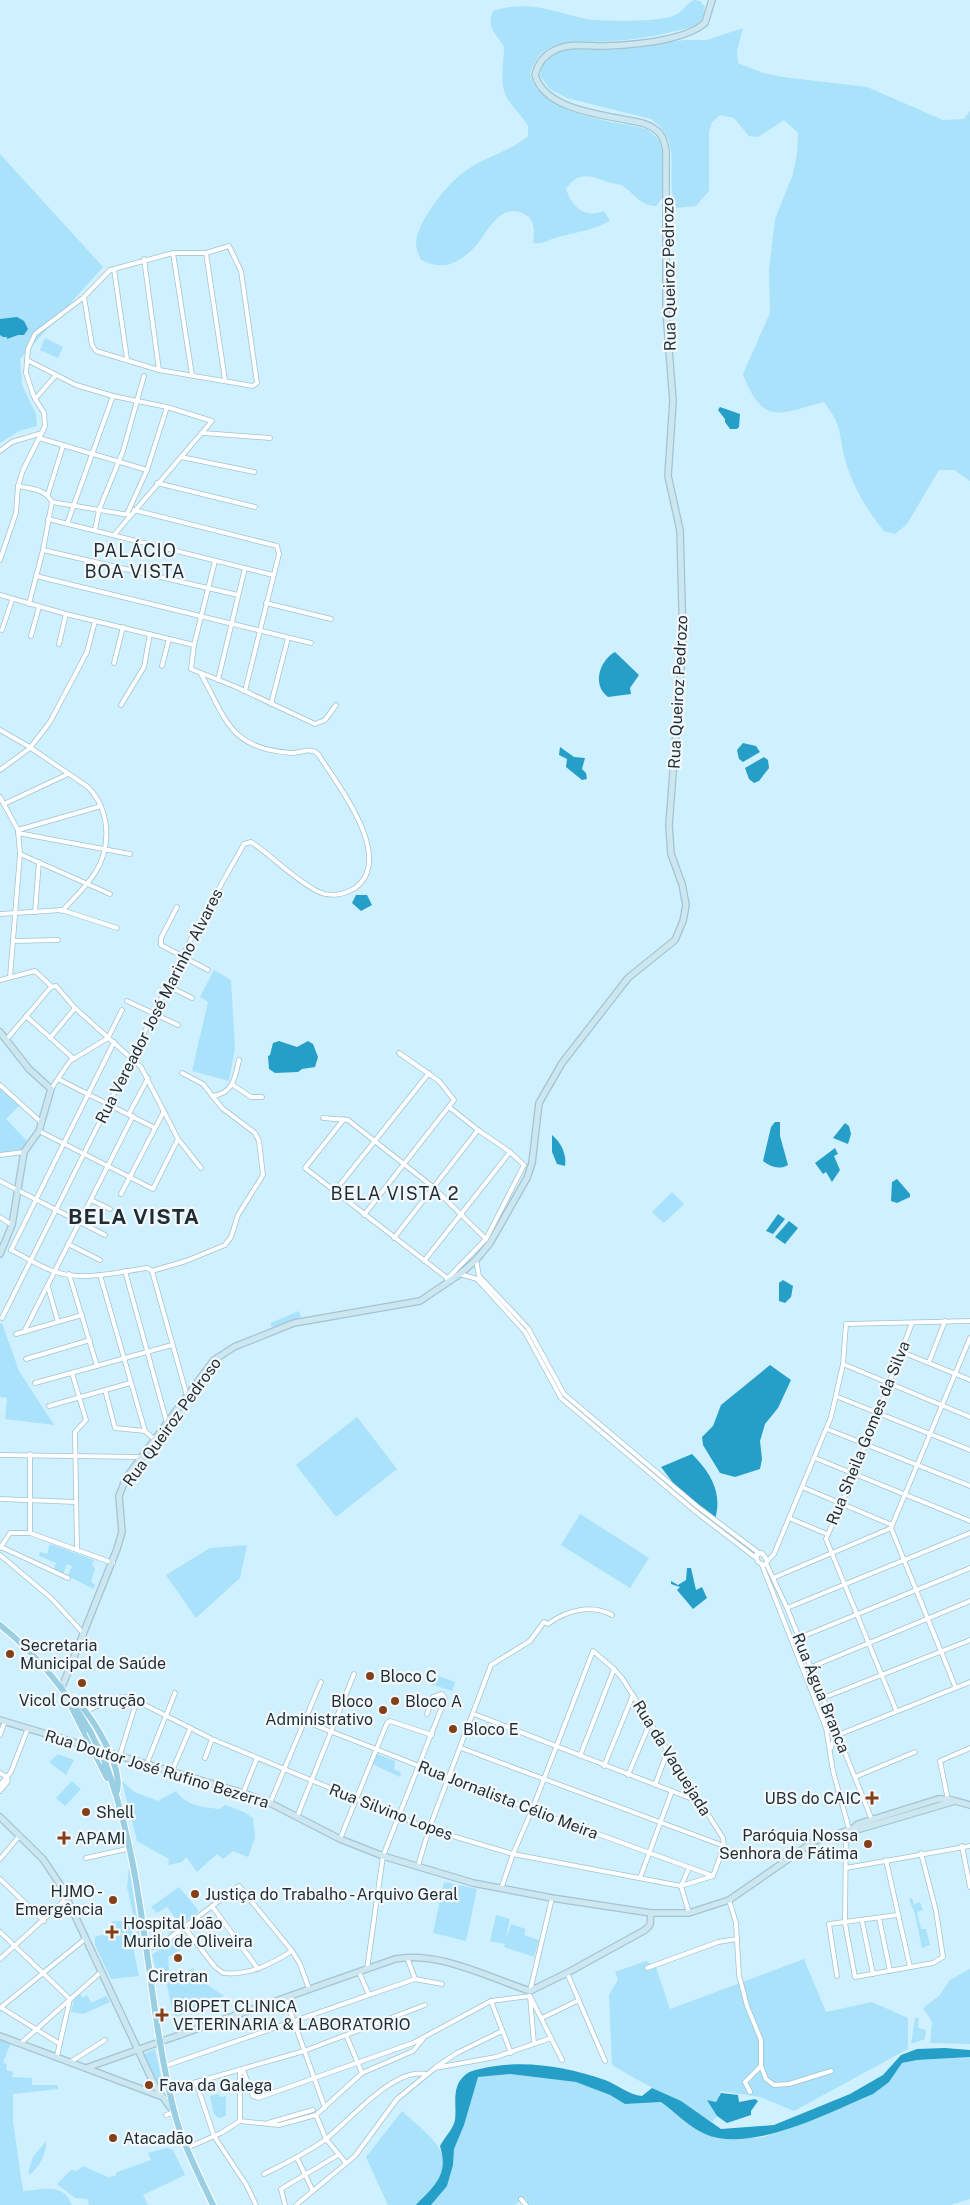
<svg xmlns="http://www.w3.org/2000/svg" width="970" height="2205" font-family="'Public Sans',sans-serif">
	<rect width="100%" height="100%" fill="#cff0fe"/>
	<g fill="#a9e2fa">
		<path d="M694,0L700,1L705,7C704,12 703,18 700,22C694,28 680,30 671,32C651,37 631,40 610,41C578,44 540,34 530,75C542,115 612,121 647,129L659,140L662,151L663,197L656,206C639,205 636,195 623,186C620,184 615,184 611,183C593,177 579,169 566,189C572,207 585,219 604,211L610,221C594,229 580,232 562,236C550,238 545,245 533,243C534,233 536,221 526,215C504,202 492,224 481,239C475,248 464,258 455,262C443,268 432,265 421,260C418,254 416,249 416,242C418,220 449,181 467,170C487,156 509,152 528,136V126C523,117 515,110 509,101C498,85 504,65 504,47C496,33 486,28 493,11C527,0 549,10 582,18C598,22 658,22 673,16C682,13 686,4 694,0Z"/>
		<path d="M743,28L737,51L738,63L763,73L783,77L867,87L943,120L964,119L970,111V481L954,470H939L907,524L895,534L884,531C867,510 852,486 845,459C838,431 843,427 824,402C778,414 763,426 743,374L770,313L769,270L775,219L793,174L797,154L798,133L784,120L758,137L749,136L734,118L720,115L712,122L709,132V191L696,206L676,208C663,175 686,144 651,119L567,98L550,89L540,76L542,66L556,52L577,48L639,47L684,40H707Z"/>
		<path d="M0,154L103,267L20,359L22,385L36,414L37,426L19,431L0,443Z"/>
		<path d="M45,338L63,347L58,358L40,350Z"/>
		<path d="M214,970L231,980L235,1048L229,1081L192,1071L208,1002L200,997Z"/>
		<path d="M0,1087L20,1105L6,1119L29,1143L21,1151L0,1154Z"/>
		<path d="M672,1192L684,1204L664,1223L652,1212Z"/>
		<path d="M299,1311L301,1317L274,1328L271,1326V1323Z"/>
		<path d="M2,1323L19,1371L54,1425L5,1419L7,1398L0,1397V1324Z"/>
		<path d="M357,1417L397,1469L336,1517L296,1465Z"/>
		<path d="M580,1514L649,1558L630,1588L561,1545Z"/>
		<path d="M50,1544L94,1560L92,1565L95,1568L91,1582L95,1585L93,1589L68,1576L72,1566L67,1564L63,1574L54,1569L56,1563L39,1556L40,1552L47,1554Z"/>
		<path d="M247,1545L240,1578L196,1618L166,1575L210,1548Z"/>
		<path d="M435,1675L455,1682L452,1691L431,1684Z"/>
		<path d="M58,1754L74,1760L66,1775L49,1762Z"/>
		<path d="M377,1754L395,1761L394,1769L401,1772L400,1777L372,1764Z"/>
		<path d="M72,1781L81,1789L65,1806L56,1798Z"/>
		<path d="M122,1781L134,1792L158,1801L176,1791C186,1806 203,1807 220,1809L225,1805L244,1812L253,1818L255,1838L248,1857L233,1851L223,1859L217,1854L197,1872L186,1857L182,1862L168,1865L169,1859L137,1841Z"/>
		<path d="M129,1867L142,1953L127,1887Z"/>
		<path d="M444,1882L477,1889L466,1941L433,1933Z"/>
		<path d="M179,1887L199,1911L170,1934L164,1926L169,1927L177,1920L167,1907L157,1913L151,1907Z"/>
		<path d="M912,1898L914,1904L920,1902L923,1910L917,1912L921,1929H926L930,1945L922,1948L915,1914L909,1899Z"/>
		<path d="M496,1915L510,1919L505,1941L511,1924L526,1929L524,1935L539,1940L534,1957L504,1947L505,1944L490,1941Z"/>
		<path d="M112,1921H126L129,1927H132L134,1953L139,1976L111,1979L95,1945V1937L113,1931Z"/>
		<path d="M176,1938L182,1949L168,1957L170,1983L193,1968L199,1979L224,1996L174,2018L166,1980L159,1981L152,1955Z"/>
		<path d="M804,1959L826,2012L872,2002L908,2018V2049L794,2111L760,2097L721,2091L716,2102L708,2100L717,2116L712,2122C680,2101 645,2085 612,2065L609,1995L618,1980L615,1972L646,1961L656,1967L670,2009Z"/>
		<path d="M970,1969V2044L930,2043L932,2022L923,2008L939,1996L950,1980Z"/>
		<path d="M80,1994L83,1998L87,1995L91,2003L106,1996L110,2002L83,2014L71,2012L74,2000Z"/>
		<path d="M915,2018H919L918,2028L926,2030L925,2039L911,2044Z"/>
		<path d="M0,2039L11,2042L3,2063L7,2064L6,2070L13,2072L12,2077L32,2078V2085H58V2089L13,2094V2121L23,2191C43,2190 63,2182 72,2205H0Z"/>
		<path d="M155,2049L163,2086L162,2087H160L143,2054Z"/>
		<path d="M970,2057V2199L951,2205H528L525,2198L514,2205H431L447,2186L453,2165L454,2149L478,2077L510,2074L576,2082L610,2095L625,2104L661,2102C675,2112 690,2128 706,2134C724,2141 745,2139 764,2137L889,2082L902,2063L917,2060Z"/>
		<path d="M218,2094L220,2097L226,2096V2116L219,2118L214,2114L210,2096Z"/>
		<path d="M402,2111C421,2129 459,2153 438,2183C432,2191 423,2198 416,2205H388L366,2157Z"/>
		<path d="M46,2141C47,2153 40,2165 31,2174L28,2173L33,2157Z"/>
		<path d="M167,2148L173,2150L185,2175L143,2195L148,2205H89L87,2199L75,2198L57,2184L71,2170L77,2171L83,2166L108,2177L115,2176L117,2172L151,2160L148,2153Z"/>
	</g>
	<g fill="#259fc7">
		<path d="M17,317L24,321L28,329L24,335H18L7,339V337H3L0,335V319Z"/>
		<path d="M720,407L740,414L739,427L737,429H730L725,422V419L718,410Z"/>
		<path d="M615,652L639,675L630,688L631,694L608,697C592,685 599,661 615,652Z"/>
		<path d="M743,743L756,746L760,752L743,762L739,759L737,750Z"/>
		<path d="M560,747L574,757L585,758L582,769L586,773L587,779L582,780L566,767L567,759L559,755Z"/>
		<path d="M764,757L768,760L769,768L759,781L754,783L749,779L745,768Z"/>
		<path d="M356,895H367L372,905L361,911L352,903Z"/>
		<path d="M279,1041L297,1047L308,1041L313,1044L318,1057L315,1067L302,1069L298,1072L275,1073L269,1069L268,1056L270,1055L273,1043Z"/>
		<path d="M775,1122H780V1136L788,1165C779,1170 771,1167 763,1161L771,1127Z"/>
		<path d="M845,1123L849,1126L851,1134L848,1144L833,1138Z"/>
		<path d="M552,1135C561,1142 567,1155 565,1166L557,1164L552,1152Z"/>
		<path d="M835,1148L838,1154L834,1156L840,1170L832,1182L826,1172L823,1174L815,1163Z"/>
		<path d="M897,1179L910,1194V1197L897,1203L891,1201L892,1182Z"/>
		<path d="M778,1214L785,1219L773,1234L766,1231Z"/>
		<path d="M789,1221L798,1228L785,1244L775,1237Z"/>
		<path d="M783,1280L793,1286L791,1297L785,1303L779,1301V1283Z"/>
		<path d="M770,1365L791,1380L778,1408L765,1424L760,1441L762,1459L760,1469L735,1477L720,1473L703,1445L702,1437L713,1426L721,1405Z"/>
		<path d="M692,1454C710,1472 723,1493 715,1519L674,1484L661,1467Z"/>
		<path d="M687,1568H691L696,1590L702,1587L707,1598L693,1609L677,1590L680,1587L671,1584V1581L678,1585L686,1580Z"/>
		<path d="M945,2048L970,2050V2057L917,2060L902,2063L889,2082L873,2094C830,2112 751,2154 705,2134C689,2127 675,2112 661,2102L625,2104L610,2095L576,2082L510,2074L478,2077L464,2125L454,2149L453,2165L447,2186L431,2205H416C435,2185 449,2175 440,2146C444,2138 454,2128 455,2120C457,2105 451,2088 464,2076C470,2070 480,2069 489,2067C529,2060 566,2067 605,2080C618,2085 629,2095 642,2096L652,2088L681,2101L721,2129L774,2125L850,2094L883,2075L901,2055L917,2049Z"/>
		<path d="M721,2093L738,2095L739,2102L755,2099L758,2101L751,2111V2115L727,2123L717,2116L707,2100L716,2102Z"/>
	</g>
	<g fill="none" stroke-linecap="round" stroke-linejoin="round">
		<defs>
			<g id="street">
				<path d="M173,253L192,375"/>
				<path d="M206,253L225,380"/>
				<path d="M144,259L159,370"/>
				<path d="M114,269L127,359"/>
				<path d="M27,360L76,385L113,396L167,407L212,421L114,535"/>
				<path d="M35,399L56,375"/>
				<path d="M203,433L270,438"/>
				<path d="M39,438L147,470"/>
				<path d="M0,451L12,442L42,433"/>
				<path d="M181,457L254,472"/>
				<path d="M157,483L255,507"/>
				<path d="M18,486C32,489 45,489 52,502L129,515"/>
				<path d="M48,494L63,446"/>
				<path d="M134,510L277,546L279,554L245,691"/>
				<path d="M127,514L147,470L167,407"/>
				<path d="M48,519L273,575"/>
				<path d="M67,524L113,396"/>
				<path d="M95,530L99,510L123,451L144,376"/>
				<path d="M43,550L238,595"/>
				<path d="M0,560L16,513L18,486L23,470L45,426L44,413L34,397L26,373L28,349L35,334L84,297L110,270L173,253H206L229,246L241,271L257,383L253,386L159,370L96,351L92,345L84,297"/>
				<path d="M215,561L194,645L191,669L234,686L315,724L325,720L336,705"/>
				<path d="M36,576L311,643"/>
				<path d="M0,595L66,614L194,645"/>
				<path d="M266,603L331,619"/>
				<path d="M29,604L43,550L52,502"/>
				<path d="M2,630L12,600"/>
				<path d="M31,636L39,607"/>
				<path d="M59,644L66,614"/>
				<path d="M114,663L123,627"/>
				<path d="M162,666L169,639"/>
				<path d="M218,680L245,568"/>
				<path d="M271,704L288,638"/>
				<path d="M121,705L144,667L150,634"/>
				<path d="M0,730L28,746L88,787C110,810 112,846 95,873C86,887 73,899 62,911"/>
				<path d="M0,770L30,748L50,722L87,652L95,621"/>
				<path d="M0,797L18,830L20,854L10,977"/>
				<path d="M4,804L68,774"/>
				<path d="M18,830L101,806"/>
				<path d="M18,833L130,854"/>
				<path d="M20,854L110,894"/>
				<path d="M177,907L161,938V945L208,970"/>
				<path d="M35,912L39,862"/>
				<path d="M0,914L62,910L117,928"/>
				<path d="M13,941L58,940"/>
				<path d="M0,980L35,971L50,985"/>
				<path d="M168,986L192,998"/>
				<path d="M127,1001L178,1025"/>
				<path d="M26,1016L74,1059"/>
				<path d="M50,1038L75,1008"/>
				<path d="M6,1040L51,987L56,986L75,1008L141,1067L178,1139L201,1168"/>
				<path d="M114,1042L11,1250C25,1257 39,1266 53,1271C82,1282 118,1272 147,1268L152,1271"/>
				<path d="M60,1080L155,1128"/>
				<path d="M0,1085L42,1123"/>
				<path d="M233,1085L251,1097H262"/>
				<path d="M51,1089L70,1061L108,1038L122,1010"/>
				<path d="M212,1096C233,1094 235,1078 239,1060"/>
				<path d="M129,1114L148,1078"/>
				<path d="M323,1118L348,1120L433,1187L486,1239"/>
				<path d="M344,1119L305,1168L451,1281"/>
				<path d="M39,1131L153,1189L178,1139"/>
				<path d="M0,1155L24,1152"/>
				<path d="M0,1181L105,1235"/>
				<path d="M334,1192L429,1073"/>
				<path d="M121,1194L164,1111"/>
				<path d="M91,1200L110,1209"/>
				<path d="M364,1215L454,1100L439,1081L399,1053"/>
				<path d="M0,1217L12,1225"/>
				<path d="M394,1238L478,1130"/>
				<path d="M68,1244L100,1260"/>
				<path d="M476,1260L479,1276L528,1328L564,1394L698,1507L759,1553"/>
				<path d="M424,1261L510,1152"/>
				<path d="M125,1271L167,1423"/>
				<path d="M152,1271L186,1261L225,1245L231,1237L238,1215L263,1175L259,1141L255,1133L222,1108L203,1084L182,1073"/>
				<path d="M152,1271L187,1396"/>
				<path d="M69,1274L97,1366"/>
				<path d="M460,1274L477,1279L525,1332L561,1398L696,1512L756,1558"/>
				<path d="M100,1275L145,1431L155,1440"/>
				<path d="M447,1279L486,1239L524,1165L510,1152L478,1130L449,1107"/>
				<path d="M48,1287L58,1322"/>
				<path d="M2,1318L196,929L244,844L251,842C275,858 293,879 319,892C330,897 344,895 355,888C396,858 337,784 318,754C310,747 301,753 292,753C230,749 227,721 201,674"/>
				<path d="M24,1332L133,1116"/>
				<path d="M16,1334L82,1315"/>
				<path d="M902,1352L970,1380"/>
				<path d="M26,1359L90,1340"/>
				<path d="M929,1362L945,1321"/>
				<path d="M843,1364L970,1417"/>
				<path d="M72,1373L86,1420L75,1432L77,1549"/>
				<path d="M35,1383L172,1345"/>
				<path d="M105,1390L115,1428L145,1431"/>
				<path d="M838,1397L970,1450"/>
				<path d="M49,1406L130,1383"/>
				<path d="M827,1429L970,1486"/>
				<path d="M30,1454V1533"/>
				<path d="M0,1455L143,1457"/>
				<path d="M815,1458L970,1521"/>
				<path d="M802,1487L892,1525"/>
				<path d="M0,1499L76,1502"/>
				<path d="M789,1518L827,1534"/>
				<path d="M891,1528L970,1338"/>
				<path d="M891,1528L955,1686"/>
				<path d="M1,1547L68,1578"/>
				<path d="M0,1548L10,1533H30L113,1563"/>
				<path d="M0,1555L51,1598L84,1634"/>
				<path d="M767,1560L762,1553L756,1555L758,1562L764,1565L774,1554L831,1417L843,1364L846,1324L970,1321"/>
				<path d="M766,1563L787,1608L872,1820"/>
				<path d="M762,1565L826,1728L833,1771L849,1829"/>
				<path d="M773,1578L891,1528"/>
				<path d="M787,1608L970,1533"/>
				<path d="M799,1638L970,1568"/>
				<path d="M804,1670L970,1601"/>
				<path d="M823,1698L970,1640"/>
				<path d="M896,1710L826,1539L854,1475L912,1323"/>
				<path d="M86,1711L115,1698L129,1697L212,1739L429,1829L513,1854L681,1886L713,1876"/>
				<path d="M474,1714L700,1802"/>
				<path d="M304,1721L532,1810L713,1876"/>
				<path d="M0,1735L5,1721"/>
				<path d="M838,1735L970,1682"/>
				<path d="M461,1748L724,1846"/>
				<path d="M831,1748L836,1731"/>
				<path d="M120,1755L137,1700"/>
				<path d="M580,1756L614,1669"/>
				<path d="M205,1758L212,1739"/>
				<path d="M147,1763L175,1693"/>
				<path d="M604,1766L633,1695"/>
				<path d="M172,1771L190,1729"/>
				<path d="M0,1773L7,1777"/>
				<path d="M628,1775L650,1723"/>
				<path d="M855,1777L915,1752"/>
				<path d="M0,1785L11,1772L28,1728"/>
				<path d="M655,1785L668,1750"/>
				<path d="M0,1791L8,1781L7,1777"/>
				<path d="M243,1793L257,1758"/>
				<path d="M948,1800L940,1761L970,1748"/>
				<path d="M270,1803L321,1682"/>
				<path d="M297,1817L354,1674"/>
				<path d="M846,1830L845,1923L855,1977L933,1963L943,1957L936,1911L921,1853"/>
				<path d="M340,1839L387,1723L390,1721L432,1735"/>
				<path d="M962,1846L970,1887"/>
				<path d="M86,1858L131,1848"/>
				<path d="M0,1859L20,1835"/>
				<path d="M886,1860L910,1967"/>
				<path d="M418,1866L429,1829L491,1665L530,1641L544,1622L548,1624C567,1610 591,1604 612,1615"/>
				<path d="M689,1868L681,1886L689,1913"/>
				<path d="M846,1868L970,1846"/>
				<path d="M640,1878L672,1791"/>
				<path d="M0,1879L44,1921"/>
				<path d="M501,1889L513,1854L532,1810L593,1651L614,1669L622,1678L723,1838L724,1846L713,1876"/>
				<path d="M729,1900L736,1923L739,1975L747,2006L761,2040V2066L745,2082L750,2092"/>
				<path d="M212,1906L258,1969"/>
				<path d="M879,1918L890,1971"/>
				<path d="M862,1921L873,1974"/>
				<path d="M184,1927L215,1967L223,1973C249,1976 271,1964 292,1951"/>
				<path d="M0,1932L70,1999L57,2056"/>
				<path d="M147,1948L159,1946L239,1886L292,1951L300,1964L309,1989"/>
				<path d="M0,1959L67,1898"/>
				<path d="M647,1968L718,1942L737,1939"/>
				<path d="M367,1969L383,1856L445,1699L444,1696L441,1694L433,1697L427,1714"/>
				<path d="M359,1972L369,1995"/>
				<path d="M567,1973L605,2061"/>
				<path d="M837,1976L829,1924L897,1915"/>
				<path d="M415,1979L442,1984"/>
				<path d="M530,1991L552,1898"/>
				<path d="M285,1997L325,2108"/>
				<path d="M531,1998L562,2060"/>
				<path d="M491,2001L511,2053"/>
				<path d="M0,2007L60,2044"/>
				<path d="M0,2008L85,1939"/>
				<path d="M542,2018L579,2000"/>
				<path d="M346,2035L362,2073"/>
				<path d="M21,2043L101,1972"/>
				<path d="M72,2061L105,2040"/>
				<path d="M165,2066L415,1979L407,1957"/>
				<path d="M761,2066L766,2079L774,2085L789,2084L831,2071"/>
				<path d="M436,2067L457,2053L502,2031"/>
				<path d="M243,2070L253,2096L258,2098L413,2043L491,2001L530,1996L534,2044"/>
				<path d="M240,2071V2121"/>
				<path d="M196,2082L214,2136L247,2186L256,2205"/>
				<path d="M169,2090L304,2051L425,2005"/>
				<path d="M166,2115L172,2113"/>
				<path d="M316,2115L326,2139L346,2163"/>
				<path d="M240,2121L279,2125L316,2115L362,2073L413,2051L423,2039"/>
				<path d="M268,2123L313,2110"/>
				<path d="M187,2148L221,2133L240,2121"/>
				<path d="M297,2158L313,2191"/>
				<path d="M264,2174C285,2164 306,2153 325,2140C348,2122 394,2067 425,2074"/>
				<path d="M521,2199L526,2205"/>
				<path d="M285,2205L281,2189L338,2155"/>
				<path d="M296,2205L355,2156L397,2099L435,2068L496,2057L551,2038"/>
			</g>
			<g id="secondary">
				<path d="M0,1032L29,1069L51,1089L39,1131L24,1152L12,1225L0,1254"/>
				<path d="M62,1687L117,1549L122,1532L119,1496L126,1478L214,1360L234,1347L294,1323L420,1301L460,1274L476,1260L490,1243L527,1178L532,1163L539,1103L562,1063L628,978L675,940L683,921L686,905L682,884L671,854L669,825L683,642L680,530L668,476L673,401L666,311V150C664,142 663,135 656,130C648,123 637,122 627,120C598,114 545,109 535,75C538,63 544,55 555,50C570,43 589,46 605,46C632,45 684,41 705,23L712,0"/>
				<path d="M0,1720L243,1793L270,1803L340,1839L383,1856L473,1883L552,1898L651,1913H689L729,1900L813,1842L852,1829L858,1824L938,1799H948L970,1805"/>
				<path d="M0,1817L43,1859L61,1886L155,2086L170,2107"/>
				<path d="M852,1829H860L955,1801"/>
				<path d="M0,2036L160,2096"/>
				<path d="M86,2068L395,1959C440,1951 487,1977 530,1991L567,1973L645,1930L650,1925L651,1913"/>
			</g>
			<g id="primary">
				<path d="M0,1625C37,1655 66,1690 90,1731"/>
				<path d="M74,1698C92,1716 123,1765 117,1791"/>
				<path d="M70,1704L107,1778"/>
				<path d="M105,1762C147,1875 145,1992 173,2107C181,2141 198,2173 213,2205"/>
			</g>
		</defs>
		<use href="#street" stroke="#a3c3d0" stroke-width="5.5"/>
		<use href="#secondary" stroke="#a3c3d0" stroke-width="8"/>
		<use href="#primary" stroke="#fff" stroke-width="8"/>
		<use href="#street" stroke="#fff" stroke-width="4"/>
		<use href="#secondary" stroke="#cde7f1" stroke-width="5.5"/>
		<use href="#primary" stroke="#9acfe3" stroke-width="6"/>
		<defs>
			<path id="primary-bridge" d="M90,1731L105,1762"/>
		</defs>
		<use href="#primary-bridge" stroke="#fff" stroke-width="8" stroke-linecap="butt"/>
		<use href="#primary-bridge" stroke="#9acfe3" stroke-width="6"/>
	</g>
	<g fill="#843f19" stroke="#f2f8fb" stroke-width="2">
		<circle cx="10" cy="1654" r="5"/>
		<circle cx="370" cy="1676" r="5"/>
		<circle cx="82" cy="1683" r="5"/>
		<circle cx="395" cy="1701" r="5"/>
		<circle cx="383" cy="1710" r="5"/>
		<circle cx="453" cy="1729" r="5"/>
		<path d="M869.5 1790.5h5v5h5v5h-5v5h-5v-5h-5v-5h5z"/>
		<circle cx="86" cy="1812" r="5"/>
		<path d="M61.5 1830.5h5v5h5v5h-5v5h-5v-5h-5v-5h5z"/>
		<circle cx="868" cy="1844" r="5"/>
		<circle cx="195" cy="1894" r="5"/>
		<circle cx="113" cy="1900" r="5"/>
		<path d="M109.5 1924.5h5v5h5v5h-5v5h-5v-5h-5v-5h5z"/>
		<circle cx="178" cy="1958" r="5"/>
		<path d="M159.5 2007.5h5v5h5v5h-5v5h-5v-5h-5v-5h5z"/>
		<circle cx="149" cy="2085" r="5"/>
		<circle cx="113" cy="2138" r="5"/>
	</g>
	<g text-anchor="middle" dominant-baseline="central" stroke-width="4.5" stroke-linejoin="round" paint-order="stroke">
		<g font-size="16" fill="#1f2c31" stroke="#f2f8fb">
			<text transform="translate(669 274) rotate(-91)">Rua Queiroz Pedrozo</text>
			<text transform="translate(678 692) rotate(-87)">Rua Queiroz Pedrozo</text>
			<text transform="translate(159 1006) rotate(-63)">Rua Vereador José Marinho Alvares</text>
			<text transform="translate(172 1422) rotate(-54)">Rua Queiroz Pedroso</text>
			<text transform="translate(868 1433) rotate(-68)">Rua Sheila Gomes da Silva</text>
			<text transform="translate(821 1693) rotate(68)">Rua Água Branca</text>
			<text transform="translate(672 1758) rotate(58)">Rua da Vaquejada</text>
			<text transform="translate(157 1769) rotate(17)">Rua Doutor José Rufino Bezerra</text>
			<text transform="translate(508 1800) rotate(21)">Rua Jornalista Célio Meira</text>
			<text transform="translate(391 1812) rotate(21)">Rua Silvino Lopes</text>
		</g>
		<g font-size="16" fill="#1f2c31" stroke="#f2f8fb" text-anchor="start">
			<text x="20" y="1645">Secretaria<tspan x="20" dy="18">Municipal de Saúde</tspan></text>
			<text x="380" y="1676">Bloco C</text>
			<text x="82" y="1700" text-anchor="middle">Vicol Construção</text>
			<text x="373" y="1701" text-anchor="end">Bloco<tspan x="373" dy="18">Administrativo</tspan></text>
			<text x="405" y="1701">Bloco A</text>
			<text x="463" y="1729">Bloco E</text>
			<text x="861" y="1798" text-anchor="end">UBS do CAIC</text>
			<text x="96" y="1812">Shell</text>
			<text x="858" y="1835" text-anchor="end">Paróquia Nossa<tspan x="858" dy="18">Senhora de Fátima</tspan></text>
			<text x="75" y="1838">APAMI</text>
			<text x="103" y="1891" text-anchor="end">HJMO -<tspan x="103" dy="18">Emergência</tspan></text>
			<text x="205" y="1894">Justiça do Trabalho - Arquivo Geral</text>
			<text x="123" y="1923">Hospital João<tspan x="123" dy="18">Murilo de Oliveira</tspan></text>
			<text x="178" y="1976" text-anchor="middle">Ciretran</text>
			<text x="173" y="2006">BIOPET CLINICA<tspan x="173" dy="18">VETERINARIA &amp; LABORATORIO</tspan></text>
			<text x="159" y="2085">Fava da Galega</text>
			<text x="123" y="2138">Atacadão</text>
		</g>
		<g font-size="18" letter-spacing="1" fill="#1f2c31" stroke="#f2f8fb">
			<text x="135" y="550">PALÁCIO<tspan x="135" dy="21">BOA VISTA</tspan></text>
			<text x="395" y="1193">BELA VISTA 2</text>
		</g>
		<g font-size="21" font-weight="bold" letter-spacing="1" fill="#1f2c31" stroke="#f2f8fb">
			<text x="134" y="1216">BELA VISTA</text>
		</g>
	</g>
</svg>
